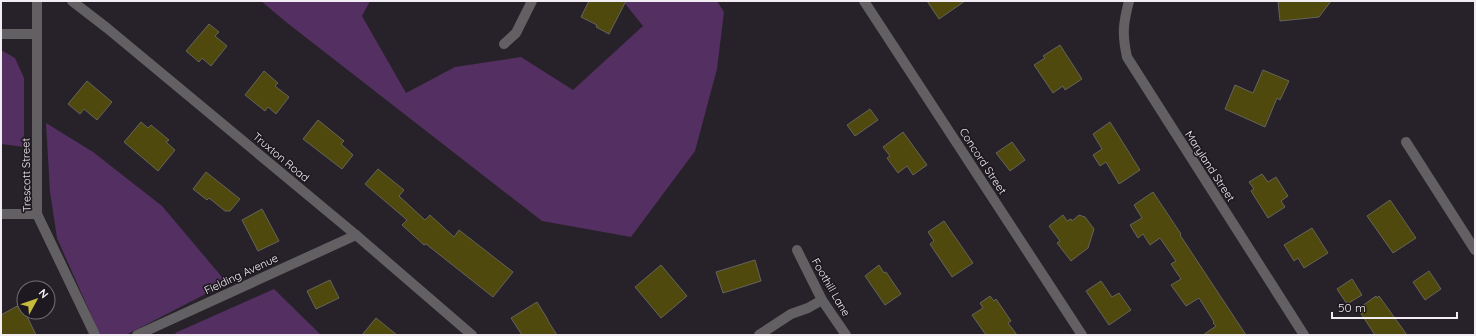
<svg xmlns="http://www.w3.org/2000/svg" width="1476" height="336" font-family="Quicksand,sans-serif">
	<rect width="100%" height="100%" fill="#272229"/>
	<g fill="#542f61">
		<path d="M261,1H370L362,16L406,93L455,67L521,57L573,90L643,26L623,1H717L724,12L717,69L695,151L631,237L542,221L286,22Z"/>
		<path d="M1,50L15,58L24,78V147L1,144Z"/>
		<path d="M46,123L93,152L162,206L227,283L126,335H100L57,238L50,192Z"/>
		<path d="M274,289L321,335H177L175,333Z"/>
	</g>
	<g fill="#4f490d" stroke="#65645b">
		<path d="M589,1H626L609,34L596,27L597,25L581,17Z"/>
		<path d="M927,1H965L939,19Z"/>
		<path d="M1278,1H1331L1319,17L1280,21Z"/>
		<path d="M209,24L219,32L215,36L227,46L211,66L202,58L199,62L186,51Z"/>
		<path d="M1060,45L1082,79L1065,90L1063,86L1053,93L1034,65L1045,58L1043,56Z"/>
		<path d="M1263,70L1289,81L1280,100L1277,98L1265,127L1225,109L1235,85L1253,93Z"/>
		<path d="M264,71L278,83L275,86L289,97L276,114L268,107L265,111L245,95Z"/>
		<path d="M87,81L112,102L97,120L84,109L80,114L68,104Z"/>
		<path d="M870,109L878,120L855,136L847,125Z"/>
		<path d="M318,120L344,141L341,144L353,155L342,169L303,139Z"/>
		<path d="M141,122L148,128L151,125L169,140L166,142L175,150L158,171L124,142Z"/>
		<path d="M1110,122L1140,170L1119,184L1106,162L1100,166L1093,155L1102,149L1093,134Z"/>
		<path d="M903,132L927,165L913,175L907,166L898,173L887,158L890,156L883,147Z"/>
		<path d="M1012,142L1025,160L1010,171L996,153Z"/>
		<path d="M378,169L404,190L399,196L425,220L430,215L454,237L459,230L513,272L493,297L426,244L424,245L402,225L407,220L365,184Z"/>
		<path d="M206,172L240,199L230,211H225L209,198L207,200L193,189Z"/>
		<path d="M1262,174L1268,182L1276,177L1288,196L1281,201L1285,207L1268,218L1251,191L1254,189L1249,182Z"/>
		<path d="M1153,192L1181,234L1180,235L1246,335H1203L1216,326L1213,323L1214,322L1199,298L1186,306L1171,285L1181,279L1171,264L1176,261L1160,238L1150,245L1143,234L1138,238L1130,225L1142,218L1134,205Z"/>
		<path d="M1390,200L1416,238L1393,253L1367,216Z"/>
		<path d="M262,209L279,241L258,251L242,220Z"/>
		<path d="M1063,215L1067,221L1071,219L1072,221L1079,215L1085,217L1094,229L1088,248L1071,261L1057,243L1060,241L1049,226Z"/>
		<path d="M944,221L973,263L952,277L930,244L934,241L928,232Z"/>
		<path d="M1312,228L1328,253L1304,268L1298,258L1294,261L1284,245Z"/>
		<path d="M755,260L761,281L723,293L716,272Z"/>
		<path d="M661,265L687,296L661,318L635,287Z"/>
		<path d="M879,265L884,273L886,272L901,294L885,305L865,276Z"/>
		<path d="M1429,271L1441,289L1425,300L1413,282Z"/>
		<path d="M1352,279L1362,295L1347,304L1337,289Z"/>
		<path d="M330,280L339,298L316,309L307,291Z"/>
		<path d="M1101,281L1112,297L1119,293L1131,310L1109,325L1086,291Z"/>
		<path d="M990,296L994,301L996,299L1011,321L1008,323L1017,335H986L972,315L983,308L980,303Z"/>
		<path d="M1376,296L1377,298L1379,296L1407,335H1375L1358,309Z"/>
		<path d="M537,302L548,320V321L557,335H522L511,318Z"/>
		<path d="M21,304L36,335H1V315Z"/>
		<path d="M376,318L397,335H362Z"/>
	</g>
	<g fill="none" stroke-linecap="round" stroke-linejoin="round">
		<g stroke="#636064" stroke-width="10">
			<path d="M37,1V214L95,335"/>
			<path d="M72,1L107,28L356,235L472,335"/>
			<path d="M864,1L1082,335"/>
			<path d="M1129,1C1123,24 1122,34 1127,57L1304,335"/>
			<path d="M1,34H37"/>
			<path d="M504,44L516,33L532,1"/>
			<path d="M1406,142L1475,250"/>
			<path d="M1,214H37"/>
			<path d="M797,250L822,300L846,335"/>
			<path d="M137,335L356,235"/>
			<path d="M759,335L791,314L808,308L822,300"/>
		</g>
	</g>
	<g text-anchor="middle" dominant-baseline="central" stroke-width="3.5" stroke-linejoin="round" paint-order="stroke">
		<g font-size="11" fill="#f1edf2" stroke="#1e1920">
			<text transform="translate(281 157) rotate(40)">Truxton Road</text>
			<text transform="translate(983 161) rotate(57)">Concord Street</text>
			<text transform="translate(1210 166) rotate(57)">Maryland Street</text>
			<text transform="translate(26 175) rotate(-91)">Trescott Street</text>
			<text transform="translate(241 274) rotate(-25)">Fielding Avenue</text>
			<text transform="translate(831 287) rotate(60)">Foothill Lane</text>
		</g>
	</g>
	<rect width="1476" height="336" fill="none" stroke="#f1edf2" stroke-width="4"/>
	<g transform="translate(36 300) rotate(50)"><circle r="19" fill="#1e1920" stroke="#726e74"/>
	<path d="M0-3L7 15L0 10L-7 15Z" fill="#c8bb3b"/>
	<text y="-6" font-size="11" font-weight="bold" text-anchor="middle" fill="#f1edf2">N</text>
	</g>
	<path d="M1332 312v6h125v-6" fill="none" stroke="#f1edf2" stroke-width="2"/>
	<text x="1338" y="312" font-size="12" fill="#f1edf2" stroke="#1e1920" stroke-width="3" paint-order="stroke">50 m</text>
</svg>
